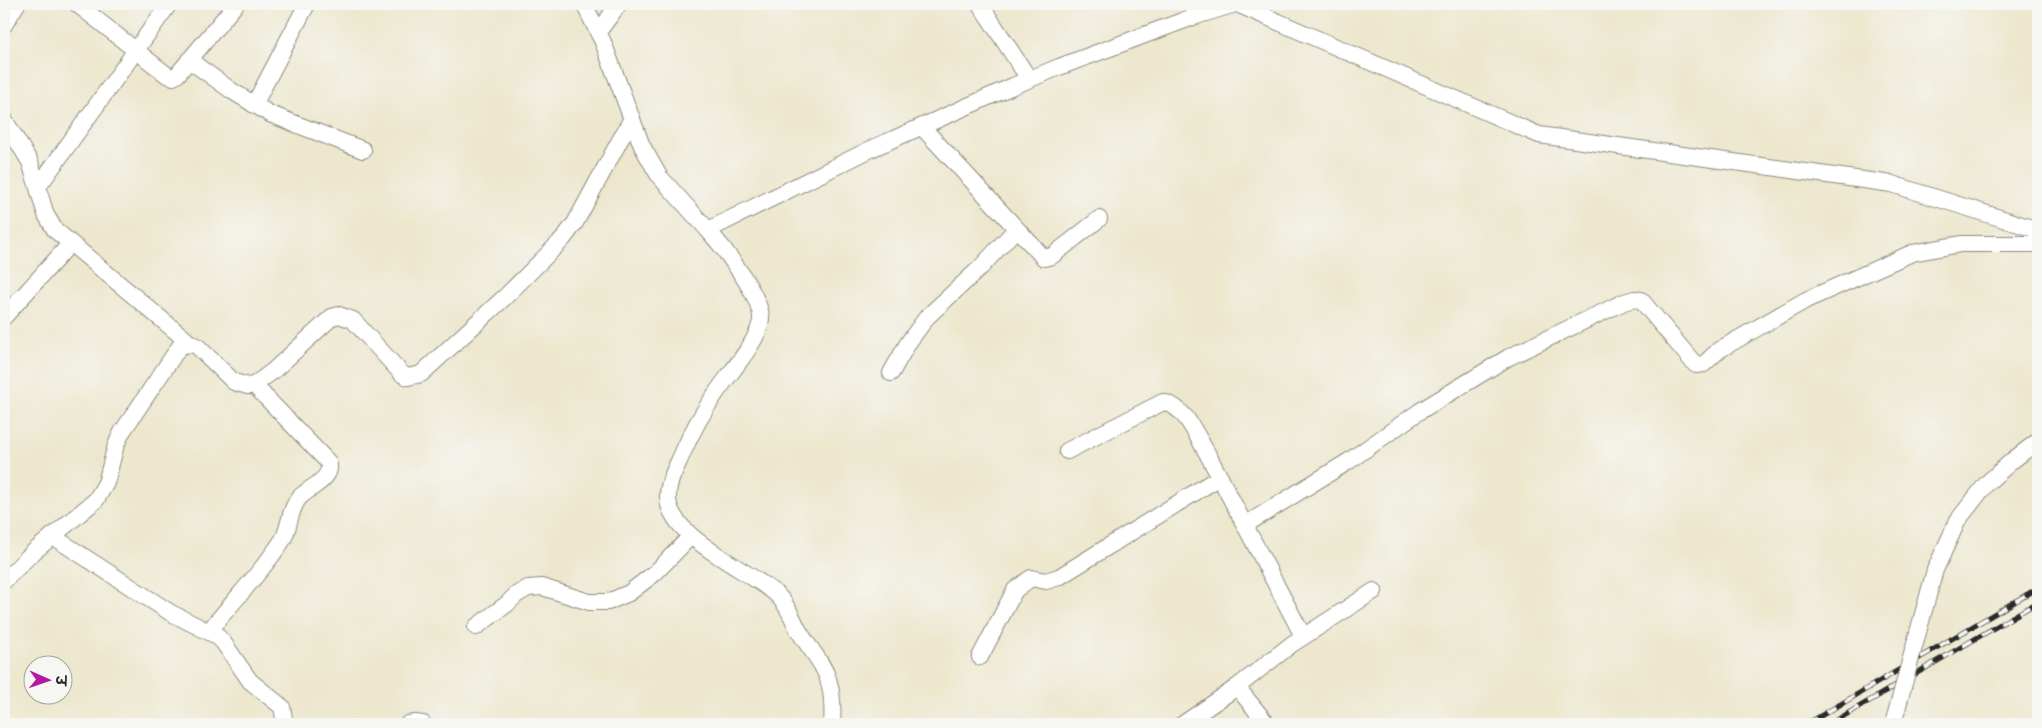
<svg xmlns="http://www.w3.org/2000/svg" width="2042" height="728" font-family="Mali,'Playpen Sans Deva',sans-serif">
	<rect width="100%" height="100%" fill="#f6f6f2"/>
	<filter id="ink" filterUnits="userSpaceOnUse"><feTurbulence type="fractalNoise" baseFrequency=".02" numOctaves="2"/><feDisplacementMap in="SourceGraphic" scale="10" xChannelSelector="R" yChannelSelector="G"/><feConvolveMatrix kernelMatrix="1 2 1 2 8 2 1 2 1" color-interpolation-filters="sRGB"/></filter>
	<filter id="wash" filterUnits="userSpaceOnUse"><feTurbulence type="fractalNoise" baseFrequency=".0096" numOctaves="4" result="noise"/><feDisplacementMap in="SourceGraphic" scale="20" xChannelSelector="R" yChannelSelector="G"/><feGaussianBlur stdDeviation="1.12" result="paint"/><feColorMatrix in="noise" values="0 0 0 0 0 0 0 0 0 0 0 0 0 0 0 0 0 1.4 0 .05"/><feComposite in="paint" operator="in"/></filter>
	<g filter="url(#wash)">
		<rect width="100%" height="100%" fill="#ede7ce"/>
	</g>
	<g filter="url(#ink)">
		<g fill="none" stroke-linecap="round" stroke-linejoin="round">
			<defs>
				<g id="minor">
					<path d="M77,4L167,75L173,77L177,75L236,4"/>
					<path d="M584,4L603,42L642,146L659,176L708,230"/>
					<path d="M980,4L1029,79"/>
					<path d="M1237,4L1539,135L1892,184L2038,230"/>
					<path d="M4,25L17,4"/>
					<path d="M598,32L619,4"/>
					<path d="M189,60L232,91L270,114L363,150"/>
					<path d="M254,105L307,4"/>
					<path d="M4,119L30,162L46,215L55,230L191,344"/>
					<path d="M922,127L1044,258L1052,256L1099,219"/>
					<path d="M38,187L169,4"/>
					<path d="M4,317L70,244"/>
					<path d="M891,373L908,343L927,317L981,267L1016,229"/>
					<path d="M1067,451L1163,402C1185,406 1196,435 1207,453L1303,636"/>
					<path d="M1245,525L1349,461L1420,411L1509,357L1624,302L1634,299L1641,300L1693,362L1696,365L1704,364L1719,350L1806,300L1912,253L1961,244H2038"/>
					<path d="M52,536L171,613L217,636L223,642L250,681L282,707L285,724"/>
					<path d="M4,581L31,554L96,500L106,483L116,445L122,432L180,346L191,344L197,346L234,382L248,386L254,385L273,371L332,317L339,315L353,320L402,374L408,377L421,374L505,297L563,239L575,223L632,118"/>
					<path d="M476,627L507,604L516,595L528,588L542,587L589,602H608L629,593L655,573L691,536"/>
					<path d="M209,631C233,601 261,573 282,541C290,528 289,510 299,498C308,488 335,478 328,462L254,385"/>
					<path d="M980,657L1015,590L1031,578L1046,581L1059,577L1220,477"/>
					<path d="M1237,687L1267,724"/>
					<path d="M408,724L415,723L423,724"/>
					<path d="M832,724C833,709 833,694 828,679C823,662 808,647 799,631C792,618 787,603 775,593C748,570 669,537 668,498C667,482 677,467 683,452C692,431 703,412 716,393C728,375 760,340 761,319C762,297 723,247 708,230L871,149L1013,86L1059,67L1193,17L1235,4"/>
					<path d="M1183,724L1237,687L1292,644L1374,591"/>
				</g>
			</defs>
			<use href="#minor" stroke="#8c897c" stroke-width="18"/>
			<use href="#minor" stroke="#fff" stroke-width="16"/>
			<defs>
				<g id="rail">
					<path d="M1807,724L2038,588"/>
					<path d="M1830,724L2038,602"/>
				</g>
			</defs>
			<use href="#rail" stroke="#2b2b2b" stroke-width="5.5"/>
			<use href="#rail" stroke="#f6f6f2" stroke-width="4" stroke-dasharray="11" stroke-linecap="butt"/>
			<defs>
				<path id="minor-bridge" d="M1893,724L1935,570L1958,520L1987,483L2013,460L2038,441"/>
			</defs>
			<use href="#minor-bridge" stroke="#8c897c" stroke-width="18" stroke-linecap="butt"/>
			<use href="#minor-bridge" stroke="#fff" stroke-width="16"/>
		</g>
	</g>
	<rect width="2042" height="728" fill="none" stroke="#f6f6f2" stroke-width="20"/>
	<g transform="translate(48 680) rotate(92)"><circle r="24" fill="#f6f6f2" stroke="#a5a5a2"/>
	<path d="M0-4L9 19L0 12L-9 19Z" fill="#b5179e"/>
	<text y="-8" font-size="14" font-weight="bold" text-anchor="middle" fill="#2b2b2b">उ</text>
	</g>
</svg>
